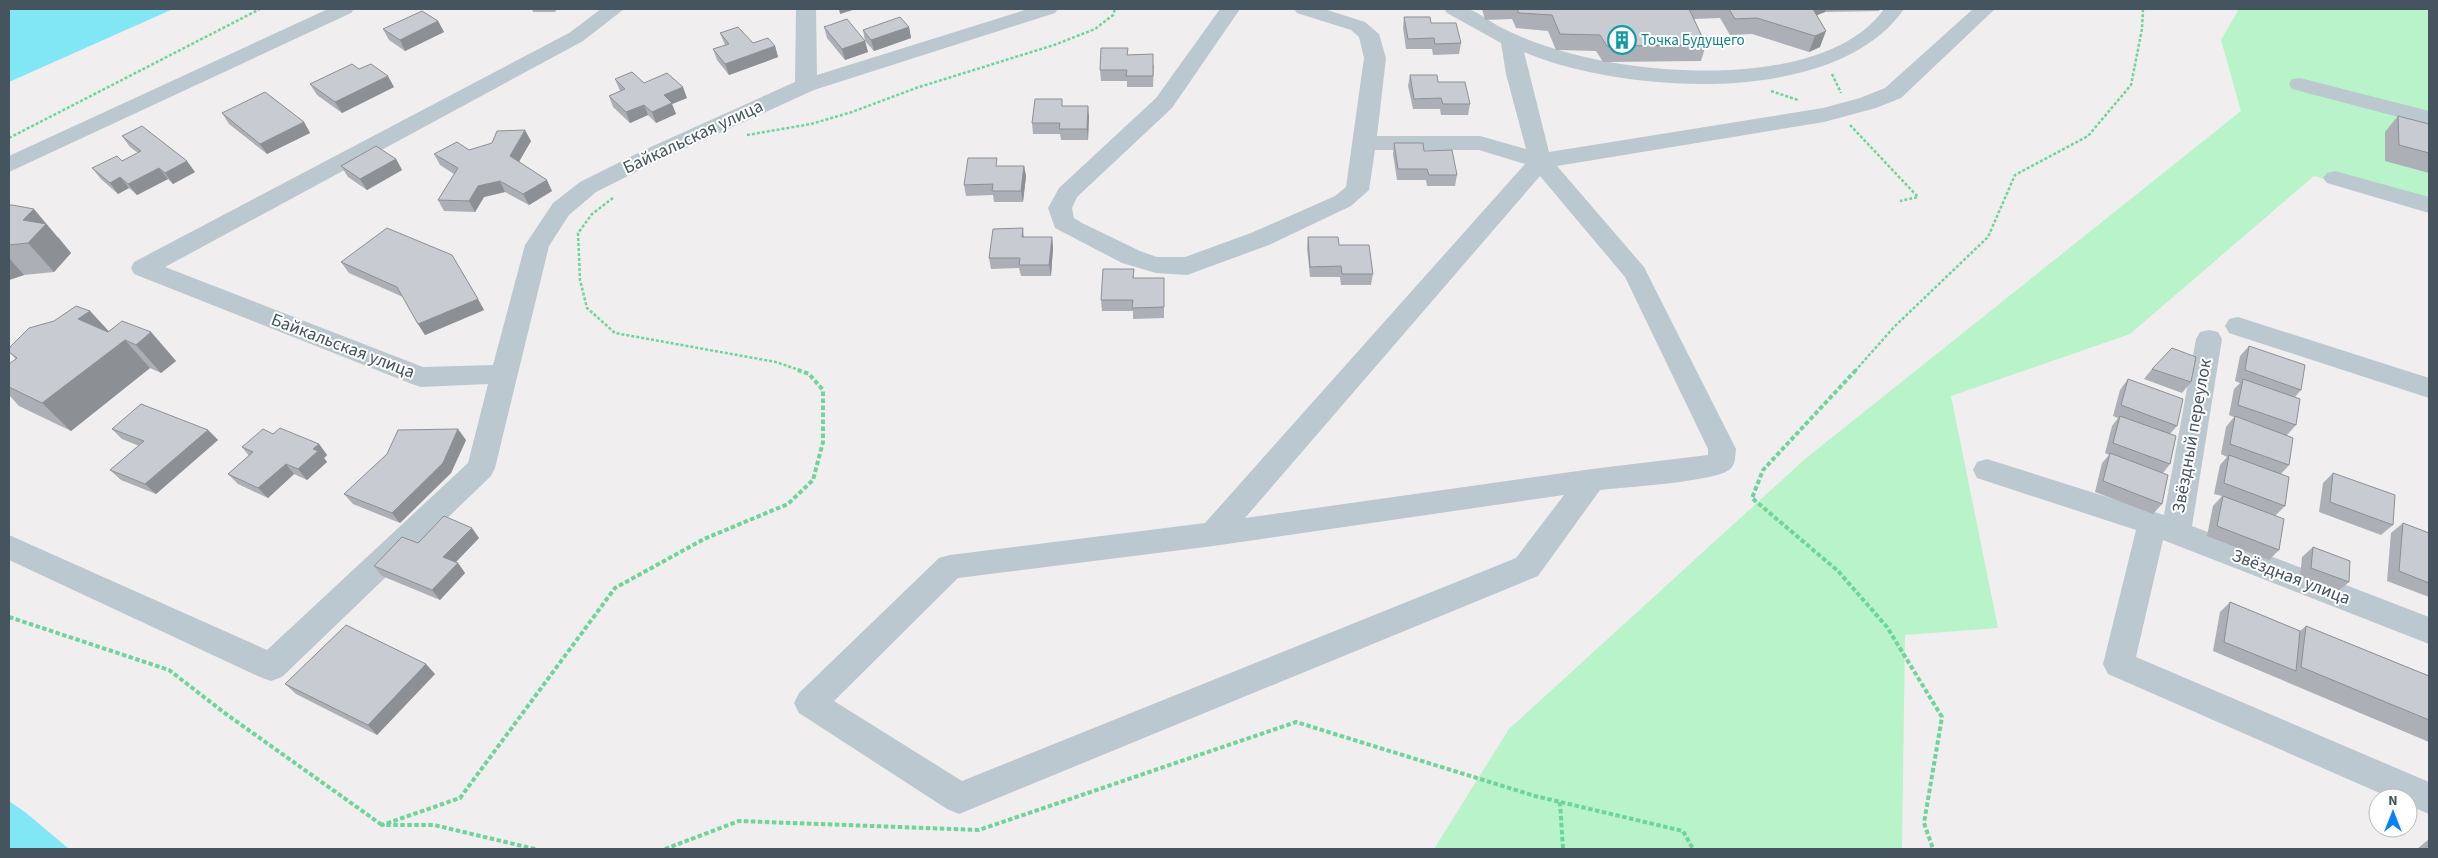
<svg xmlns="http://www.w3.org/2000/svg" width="2438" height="858" font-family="'Source Sans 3',sans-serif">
	<rect width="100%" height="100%" fill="#f1eeef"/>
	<path fill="#b8f3ca" d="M2239,9H2429V210L2314,176L2130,334L1951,396L1998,628L1905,635L1902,849H1434L1509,729L1805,459L2241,111L2221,40Z"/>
	<g fill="#81e7f5">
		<path d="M9,9H173L9,82Z"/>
		<path d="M9,801L25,812L69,849H9Z"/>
	</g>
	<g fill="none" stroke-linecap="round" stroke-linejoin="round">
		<g stroke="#6dd599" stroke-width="2.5" stroke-dasharray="3 2" stroke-linecap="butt">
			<path d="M1832,74L1841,93"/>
			<path d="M1771,91L1798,100"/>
			<path d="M1850,125L1918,197L1900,201"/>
			<path d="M747,135L811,124L852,112L916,88L1054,45L1095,29L1113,15L1115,9"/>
			<path d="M9,138L260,9"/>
			<path d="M613,198L592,214L578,233L580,280L587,308L615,333L776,362L802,371"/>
			<path d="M1855,371L1894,327L1988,237L2015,175L2088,136L2131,85L2142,29L2143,9"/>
		</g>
		<g stroke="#6dd599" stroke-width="4" stroke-dasharray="4.5 2.5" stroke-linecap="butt">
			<path d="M1856,370L1763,470L1752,498L1838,571L1887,627L1942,717L1924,823L1933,849"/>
			<path d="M9,617L169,670L226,714L382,825"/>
			<path d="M1560,802L1563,849"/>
			<path d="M535,849L434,825H382L460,798L615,588L704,539L788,504L813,480L823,442V390L809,374L798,370"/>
			<path d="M665,849L739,821L979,830L1296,722L1535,796L1683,831L1693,849"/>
		</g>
		<g fill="#bbc8cf" fill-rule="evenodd">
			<path d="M328,9H354L351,13L9,172V156Z"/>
			<path d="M601,9H624L583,41L165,267L423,367L493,365L525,245L553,203L580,182L644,150L795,82L796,9H816L817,75L1028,9H1058L1055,13L814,90L660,160L596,192L569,215L549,246L495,468L491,476L282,677L271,681L260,677L9,560V535L267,650L468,463L488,384L421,387L412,384L134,274L131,268L134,262L569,33Z"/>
			<path d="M1220,9H1240L1172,108L1077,197L1072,208L1074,218L1082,223L1140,251L1157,257H1185L1251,233L1335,196L1346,187L1364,58L1359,37L1351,30L1297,13L1294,9H1324L1365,22L1379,34L1386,58L1377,136H1480L1526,149L1506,74L1501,43L1447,13L1444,9C1451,9 1460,8 1467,9C1478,11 1490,22 1500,27C1514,34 1530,41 1546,46C1631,76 1824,93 1884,9H1904C1836,108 1622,94 1524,52L1549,152L1823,108L1860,98L1885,88L1973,9H1995L1901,98L1876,108L1824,122L1557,166L1644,267L1736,449C1735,457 1736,465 1729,470C1712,482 1626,487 1600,490L1538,576L959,814L947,809L799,713L794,703L799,693L939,558L950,555L1205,523L1525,164L1479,150H1375L1369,190L1351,206L1269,245L1187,275L1156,273L1122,263L1055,228L1048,208L1059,188L1156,98ZM1540,176L1625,277L1708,449V455L1592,469L1245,518ZM1564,495L1516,558L962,781L834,701L958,578L1213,546Z"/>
			<path d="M2300,78L2429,111V125L2292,89L2289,84L2292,79Z"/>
			<path d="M2335,171L2429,197V213L2327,183L2323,178L2327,173Z"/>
			<path d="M2238,317L2429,378V398L2229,333L2225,326L2229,319Z"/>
			<path d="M2209,330L2218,332L2222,339L2192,526L2429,617V644L2163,540L2136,657L2429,782V814L2408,805V798H2391L2108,674L2103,664L2136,530L1977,478L1973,470L1977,462L1987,459L2164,515L2196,339L2200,332Z"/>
		</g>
	</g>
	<g fill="#acafb5">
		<path d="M532,9H557L555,12H533Z"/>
		<path d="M1482,9H1880L1879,11L1825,12L1817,15L1820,47L1809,52L1752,34L1730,35L1720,18L1694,19L1706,45L1701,61L1603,62L1596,51L1556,50L1548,31L1516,28L1512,19L1485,20Z"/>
		<path d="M1404,17L1431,23L1461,43L1459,54L1433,55L1432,49H1406L1403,28Z"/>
		<path d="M438,21L444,32L405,51L389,40L383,29Z"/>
		<path d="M824,27L865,41L868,52L845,60L827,38Z"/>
		<path d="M909,27L911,38L874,51L865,41L863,30Z"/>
		<path d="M720,33L753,43L775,46L778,57L729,75L717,60L713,49L725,45Z"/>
		<path d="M1128,55L1154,65L1153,87H1127V81H1101L1100,70Z"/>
		<path d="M359,69L394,87L342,113L317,95L310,84Z"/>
		<path d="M1410,75L1438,82L1470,104L1468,115H1441L1440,109H1413L1408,86Z"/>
		<path d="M615,79L644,83L687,98L672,104L676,114L656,123L648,115L630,123L613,107L609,96L620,91Z"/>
		<path d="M1063,106L1089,116L1088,140H1061L1060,134H1033L1032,123Z"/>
		<path d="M222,113L304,122L310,133L267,154L229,124Z"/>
		<path d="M2398,116L2429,124V173L2385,161V132Z"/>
		<path d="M122,136L195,172L173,184L168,179L137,195L129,188L118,194L101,179L92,168L122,161L138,153L130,147Z"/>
		<path d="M531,141L519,161L552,191L529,205L505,192L484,197L475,212L444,211L438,200L454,174L440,165L434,154L469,150Z"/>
		<path d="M1394,143L1424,151L1457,175L1455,186H1427L1426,180H1397L1393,154Z"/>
		<path d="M396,159L402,170L367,190L348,177L341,166Z"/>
		<path d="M998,166H1024L1026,176L1023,202H994L993,195L966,196L964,185Z"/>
		<path d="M9,205L59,238L71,253L54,272L24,275L9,280Z"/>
		<path d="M1023,228L1024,237H1052L1053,248L1051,276H1021L1019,268L991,269L989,258Z"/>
		<path d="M1308,237L1339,245L1373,274L1371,285H1341L1340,277H1310L1307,248Z"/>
		<path d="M452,255L484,310L425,335L418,324L403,297L349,273L341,262Z"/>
		<path d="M1134,269V278L1164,288V318L1133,319V311H1102L1101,300Z"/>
		<path d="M90,311L109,332H151L176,361L161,373L150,368L71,431L19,406L9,395V364L16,359L9,352Z"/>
		<path d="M2249,346L2301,390L2295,397L2296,425L2287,435L2289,465L2281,474L2285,506L2275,516L2279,550L2269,560L2207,536L2213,506L2222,496L2214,494L2220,465L2227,457L2221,454L2226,427L2234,417L2229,415L2234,389L2240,383L2235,381L2240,356Z"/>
		<path d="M2152,369L2191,382L2182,393L2144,379Z"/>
		<path d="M2128,379L2177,426L2170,434V464L2163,473L2162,504L2153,514L2095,492L2102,463L2109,455L2105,453L2112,426L2118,418L2113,416L2120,390Z"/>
		<path d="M112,429L208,430L218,440L156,494L121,480L110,470L139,446L122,439Z"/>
		<path d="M273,434L319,444L327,455L324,458L327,462L307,480L294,474L268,498L238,484L228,474L249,456L242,447Z"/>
		<path d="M466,440L451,473L400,523L353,504L344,494Z"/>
		<path d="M2333,473L2393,525L2381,535L2319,512L2323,483Z"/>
		<path d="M2403,523L2429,533V597L2387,581L2391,533Z"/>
		<path d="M479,538L456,562L458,563L465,573L440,600L382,576L374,566L418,543Z"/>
		<path d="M2313,547L2349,582L2337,592L2300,578L2302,557Z"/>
		<path d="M2230,602L2300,631L2306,626L2429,676V742L2213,651L2220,612Z"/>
		<path d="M435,674L377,735L296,694L285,684Z"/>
		<path d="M2429,839V849H2417Z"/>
	</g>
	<g fill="#8c8f93">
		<path d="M839,9H856L840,14Z"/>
		<path d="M1809,9H1826L1825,12L1805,20Z"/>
		<path d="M438,21L444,32L405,51L400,40Z"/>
		<path d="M909,27L911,38L874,51L871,40Z"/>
		<path d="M1826,31L1820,47L1809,52L1815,36Z"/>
		<path d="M865,41L868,52L845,60L842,49Z"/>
		<path d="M775,46L778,57L729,75L725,64Z"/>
		<path d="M388,76L394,87L342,113L335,102Z"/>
		<path d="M683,87L687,98L672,104L676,114L656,123L652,112L664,95Z"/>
		<path d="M644,105L648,115L630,123L626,112Z"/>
		<path d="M1088,106L1089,116L1088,140L1087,129Z"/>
		<path d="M304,122L310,133L267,154L260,144Z"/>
		<path d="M525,130L531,141L516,167L510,156Z"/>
		<path d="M396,159L402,170L367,190L360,179Z"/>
		<path d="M187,161L195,172L173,184L165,173Z"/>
		<path d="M1024,166L1026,176L1023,202L1021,191Z"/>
		<path d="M159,168L168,179L137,195L128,184Z"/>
		<path d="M120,177L129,188L118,194L110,183Z"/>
		<path d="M547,180L552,191L529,205L523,194Z"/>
		<path d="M500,181L505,192L484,197L475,212L469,201L478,186Z"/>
		<path d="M34,209L71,253L54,272L28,243L23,220Z"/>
		<path d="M1052,237L1053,248L1051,276L1049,265Z"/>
		<path d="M9,258L24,275L9,280Z"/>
		<path d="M478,299L484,310L425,335L418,324Z"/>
		<path d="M90,311L116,339L78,319Z"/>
		<path d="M151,332L176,361L161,373L136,345Z"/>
		<path d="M125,340L150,368L71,431L42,403Z"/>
		<path d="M458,429L466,440L451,473L400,523L392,513Z"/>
		<path d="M208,430L218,440L156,494L145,484Z"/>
		<path d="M319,444L327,455L324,458L327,462L307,480L298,469L313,449Z"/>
		<path d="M286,464L294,474L268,498L258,488Z"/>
		<path d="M472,528L479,538L451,567L443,557Z"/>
		<path d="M458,563L465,573L440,600L432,590Z"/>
		<path d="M426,664L435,674L377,735L368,725Z"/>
	</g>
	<g fill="#c8ccd2" stroke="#8c8f93">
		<path d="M1517,9H1689L1706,45L1607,46L1600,35L1560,34L1552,15L1519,13Z"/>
		<path d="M1729,9H1813L1826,31L1815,36L1757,18L1735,19Z"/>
		<path d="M422,11L438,21L400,40L383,29Z"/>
		<path d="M900,17L909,27L871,40L863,30Z"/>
		<path d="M1404,17H1430L1431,23H1456L1461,43L1435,44L1434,38L1408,39Z"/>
		<path d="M847,19L865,41L842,49L824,27Z"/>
		<path d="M738,27L753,43L768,38L775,46L725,64L713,49L729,44L720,33Z"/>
		<path d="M1101,48H1128L1127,55L1153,54V76H1126L1127,70H1100Z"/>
		<path d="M352,64L359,69L371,64L388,76L335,102L310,84Z"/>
		<path d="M632,72L644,83L667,73L683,87L664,95L672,103L652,112L644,105L626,112L609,96L625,89L615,79Z"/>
		<path d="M1410,75H1437L1438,82H1465L1470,104H1443L1441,98L1414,99Z"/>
		<path d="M265,92L304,122L260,144L222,113Z"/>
		<path d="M1035,99H1062V106H1088L1087,129H1059L1060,123H1032Z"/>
		<path d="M2398,116L2429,124V153L2399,145Z"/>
		<path d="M142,126L187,161L165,173L159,168L128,184L120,177L110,183L92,168L117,156L122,161L141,151L122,136Z"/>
		<path d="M525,130L510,156L547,180L523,194L500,181L478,186L469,201L438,200L458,168L434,154L457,142L469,150L492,143L497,131Z"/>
		<path d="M1394,143H1423L1424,151L1452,150L1457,175H1429L1427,169H1398Z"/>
		<path d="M376,146L396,159L360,179L341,166Z"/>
		<path d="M968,158H997L996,166H1024L1021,191H992L993,184L964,185Z"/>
		<path d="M9,205H12L34,209L23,220L46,224L28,243L9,245Z"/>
		<path d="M387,228L452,255L478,299L418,324L397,287L341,262Z"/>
		<path d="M1023,228L1022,237H1052L1049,265H1019L1020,258H989L993,229Z"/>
		<path d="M1308,237H1338L1339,245H1369L1373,274H1342L1341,266L1310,267Z"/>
		<path d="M1103,269H1134L1133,278H1164V307L1132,308L1133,300H1101Z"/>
		<path d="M76,306L90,311L78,319L108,332L122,321L151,332L136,345L125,340L42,403L9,387V364L17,358L9,352L10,347L29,328L54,321Z"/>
		<path d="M2249,346L2305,365L2301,390L2245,370Z"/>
		<path d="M2172,348L2196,357L2191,382L2152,369Z"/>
		<path d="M2128,379L2183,399L2177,426L2121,405Z"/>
		<path d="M2243,379L2300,399L2296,425L2238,405Z"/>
		<path d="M141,404L208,430L145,484L110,470L144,441L112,429Z"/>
		<path d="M2120,416L2176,436L2170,464L2113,443Z"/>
		<path d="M2235,416L2293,438L2289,465L2230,444Z"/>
		<path d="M280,428L319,444L313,449L318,451L298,469L286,464L258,488L228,474L253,452L242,447L263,429L273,434Z"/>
		<path d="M458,429L443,463L392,513L344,494L387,454L398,430Z"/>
		<path d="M2110,453L2168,475L2162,504L2103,481Z"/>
		<path d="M2229,455L2289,477L2285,506L2224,483Z"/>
		<path d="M2333,473L2395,495L2393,525L2330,502Z"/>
		<path d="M2223,496L2284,519L2279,550L2217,526Z"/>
		<path d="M444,516L472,528L443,557L458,563L432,590L374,566L402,537L418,543Z"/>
		<path d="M2403,523L2429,533V583L2399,571Z"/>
		<path d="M2313,547L2350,561L2349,582L2311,568Z"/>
		<path d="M2230,602L2300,631L2296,671L2224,642Z"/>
		<path d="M346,625L426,664L368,725L285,684Z"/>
		<path d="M2306,626L2429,676V720L2301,667Z"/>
		<path d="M2429,845V849H2424Z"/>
	</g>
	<defs>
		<symbol id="building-ring" viewBox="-11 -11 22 22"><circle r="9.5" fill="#fff" stroke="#0f9aa8" stroke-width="1.5"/><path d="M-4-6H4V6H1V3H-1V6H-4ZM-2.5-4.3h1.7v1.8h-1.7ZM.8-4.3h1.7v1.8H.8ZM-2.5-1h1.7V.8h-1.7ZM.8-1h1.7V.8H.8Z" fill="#0f9aa8"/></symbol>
	</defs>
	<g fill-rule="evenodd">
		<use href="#building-ring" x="1606" y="24" width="32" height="32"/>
	</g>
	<g text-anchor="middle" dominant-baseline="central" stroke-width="4" stroke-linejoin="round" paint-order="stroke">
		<g font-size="15" fill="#0d838f" stroke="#fff" text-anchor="start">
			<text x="1641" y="40">Точка Будущего</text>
		</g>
		<g font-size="18" fill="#45545e" stroke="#fff">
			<text transform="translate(693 137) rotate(-25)">Байкальская улица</text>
			<text transform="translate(343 346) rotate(21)">Байкальская улица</text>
			<text transform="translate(2192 436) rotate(-80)">Звёздный переулок</text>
			<text transform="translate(2291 577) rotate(21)">Звёздная улица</text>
		</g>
	</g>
	<rect width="2438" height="858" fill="none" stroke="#45545e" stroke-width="20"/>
	<g transform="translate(2393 813)"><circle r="24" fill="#ffffff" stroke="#b5bbbf"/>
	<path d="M0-4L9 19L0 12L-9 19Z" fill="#0782f3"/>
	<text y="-8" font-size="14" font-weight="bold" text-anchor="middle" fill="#45545e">N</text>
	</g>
</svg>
